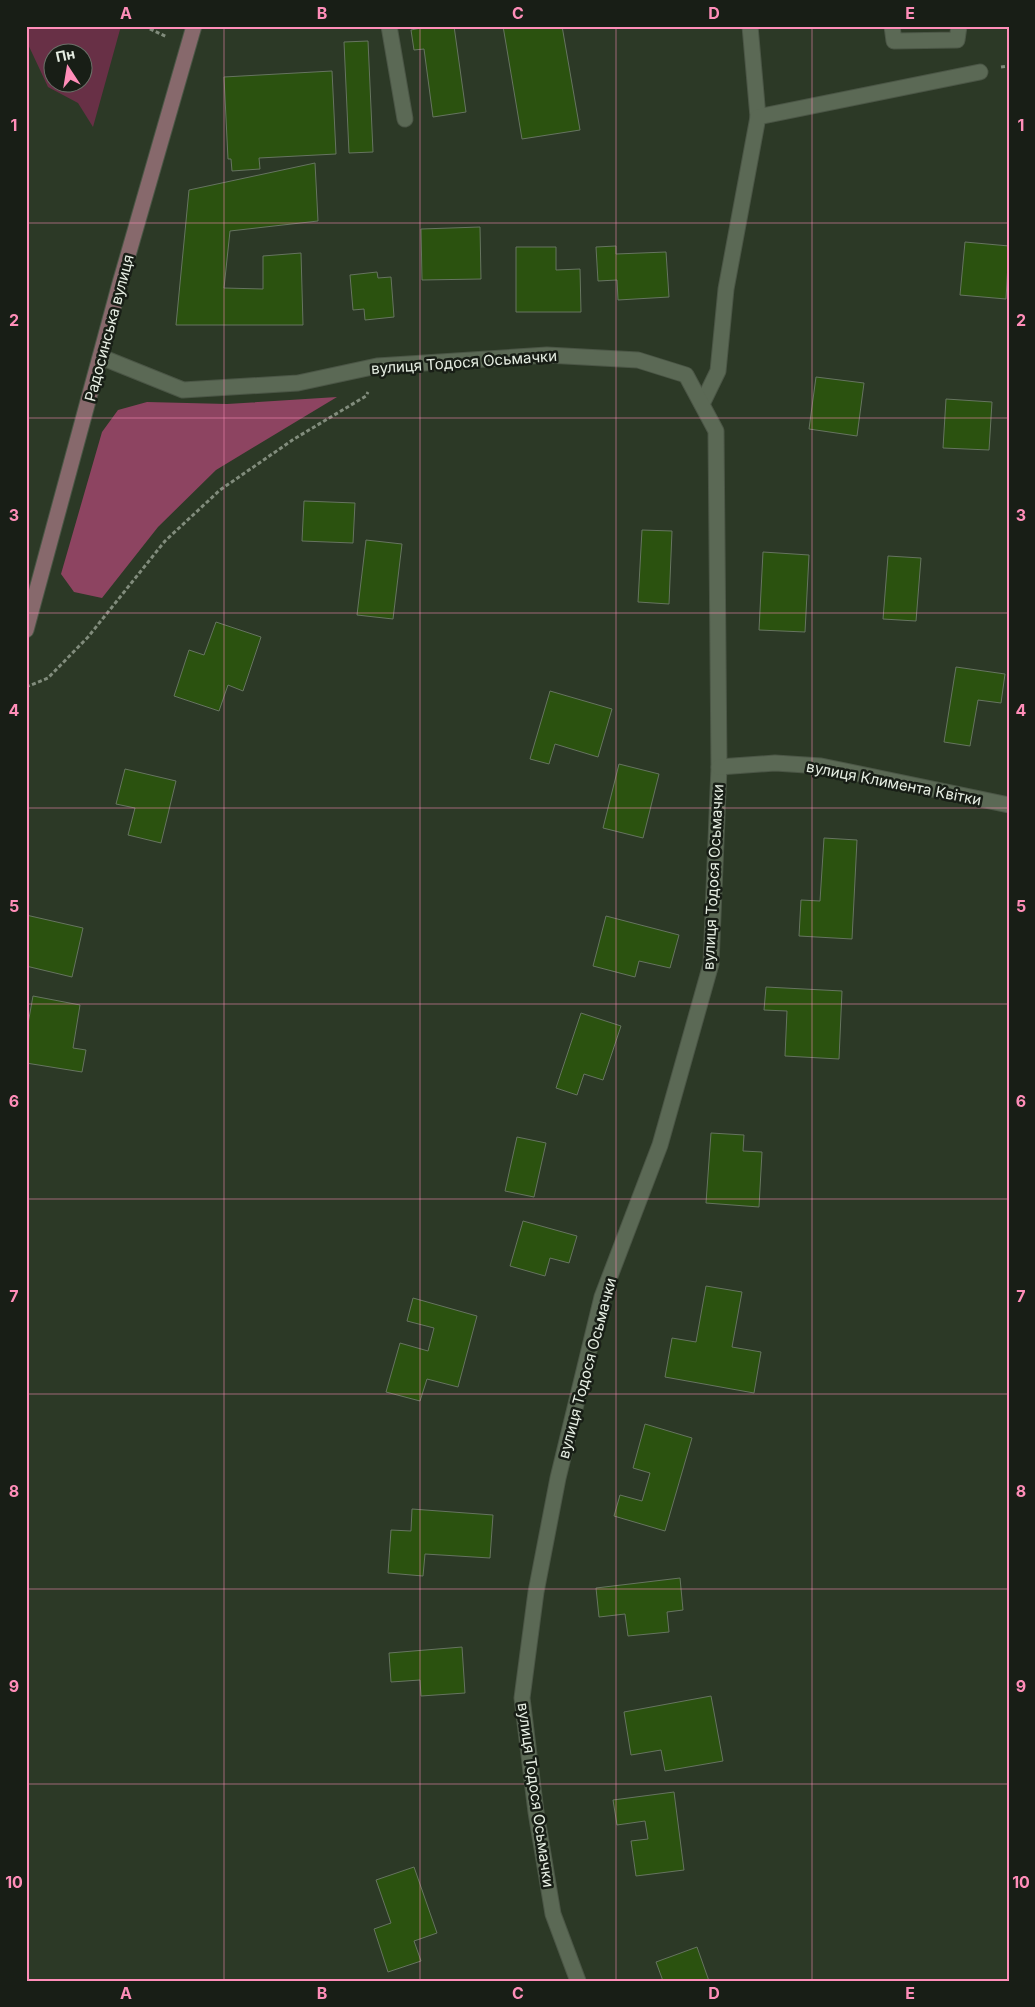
<svg xmlns="http://www.w3.org/2000/svg" width="1035" height="2007" font-family="Inter,sans-serif">
	<rect width="100%" height="100%" fill="#2c3926"/>
	<path fill="#683046" fill-rule="evenodd" d="M26,26H121L93,127L78,103L48,87L26,40ZM52,52H82V82H52Z"/>
	<path fill="#8d4461" d="M337,397L216,470L158,527L102,598L74,592L61,574L102,432L118,410L147,402L227,404Z"/>
	<g fill="#2b520f" stroke="#667460">
		<path d="M420,26H454L466,112L433,117L424,49L414,50L411,30L421,28Z"/>
		<path d="M503,26H562L580,130L522,139Z"/>
		<path d="M368,41L373,152L349,153L344,42Z"/>
		<path d="M332,71L336,154L259,158L260,169L232,171L231,159H228L224,77Z"/>
		<path d="M315,163L318,221L230,231L224,288L263,289V256L301,253L303,325H176L189,190Z"/>
		<path d="M480,227L481,279L422,280L421,229Z"/>
		<path d="M965,242L1009,246L1006,299L960,295Z"/>
		<path d="M616,246V254L666,252L669,297L618,300L617,280L598,281L596,247Z"/>
		<path d="M516,247H556V270L580,269L581,312H516Z"/>
		<path d="M377,272L378,278L391,277L394,317L365,320L364,309L353,310L350,275Z"/>
		<path d="M816,377L864,383L857,436L809,429Z"/>
		<path d="M946,399L992,402L989,450L943,448Z"/>
		<path d="M304,501L355,503L353,543L302,541Z"/>
		<path d="M642,530L672,531L669,604L638,602Z"/>
		<path d="M366,540L402,544L393,619L357,615Z"/>
		<path d="M763,552L809,555L805,632L759,630Z"/>
		<path d="M888,556L921,558L916,621L883,619Z"/>
		<path d="M216,622L261,637L243,691L228,685L219,711L174,696L189,650L204,655Z"/>
		<path d="M956,667L1005,674L1001,703L978,700L970,746L944,742Z"/>
		<path d="M550,691L612,709L598,757L555,744L549,764L530,759Z"/>
		<path d="M619,764L659,774L643,838L603,828Z"/>
		<path d="M125,769L176,781L161,843L128,835L135,808L116,804Z"/>
		<path d="M824,838L857,840L852,939L799,936L801,900L820,901Z"/>
		<path d="M26,915L83,928L72,977L26,966Z"/>
		<path d="M606,916L679,935L670,968L639,961L635,977L593,966Z"/>
		<path d="M766,987L842,991L839,1059L785,1056L787,1011L764,1010Z"/>
		<path d="M33,996L80,1005L73,1048L86,1050L82,1072L26,1063V1035Z"/>
		<path d="M581,1013L621,1026L603,1080L584,1074L577,1095L556,1088Z"/>
		<path d="M711,1133L744,1135L743,1151L762,1152L759,1207L706,1203Z"/>
		<path d="M517,1137L546,1143L534,1197L505,1191Z"/>
		<path d="M523,1221L577,1236L569,1263L550,1258L545,1276L510,1266Z"/>
		<path d="M706,1286L742,1292L732,1347L761,1352L754,1393L665,1377L672,1338L696,1342Z"/>
		<path d="M413,1298L477,1316L458,1387L427,1379L420,1401L386,1392L400,1343L428,1351L434,1328L407,1321Z"/>
		<path d="M645,1424L692,1438L665,1531L614,1516L620,1495L642,1501L650,1473L633,1468Z"/>
		<path d="M412,1509L493,1515L490,1558L425,1554L423,1576L388,1573L391,1530L411,1531Z"/>
		<path d="M680,1578L683,1610L667,1612L669,1632L628,1636L625,1614L599,1617L596,1588Z"/>
		<path d="M462,1647L465,1693L421,1696L420,1680L391,1682L389,1653Z"/>
		<path d="M711,1696L723,1761L665,1771L661,1750L631,1755L624,1712Z"/>
		<path d="M674,1792L684,1870L636,1876L631,1841L648,1839L645,1821L617,1825L613,1800Z"/>
		<path d="M414,1867L437,1933L414,1941L421,1961L388,1972L374,1929L391,1923L376,1880Z"/>
		<path d="M697,1947L709,1981H663L656,1962Z"/>
	</g>
	<g fill="none" stroke-linecap="round" stroke-linejoin="round">
		<defs>
			<g id="lane">
				<path d="M389,26L405,119"/>
				<path d="M750,26L758,117"/>
				<path d="M892,26L894,41L957,40L959,26"/>
				<path d="M702,404L718,371L726,289L758,117L980,72"/>
			</g>
			<g id="street">
				<path d="M101,357L183,390L298,383L377,366L547,355L638,360L686,375L716,431L719,767L711,964L660,1145L602,1297L558,1478L536,1592L522,1698L536,1812L553,1914L578,1981"/>
				<path d="M719,767L775,763L821,766L1009,805"/>
			</g>
			<path id="secondary" d="M26,630L120,283L194,26"/>
		</defs>
		<use href="#lane" stroke="#4b5646" stroke-width="17"/>
		<use href="#street" stroke="#4b5646" stroke-width="17"/>
		<use href="#secondary" stroke="#4b5646" stroke-width="17"/>
		<g stroke="#818c7c" stroke-width="3" stroke-dasharray="4 2.5" stroke-linecap="butt">
			<path d="M144,26L167,37"/>
			<path d="M1001,67L1009,66"/>
			<path d="M26,687L48,678L88,637L165,541L220,490L294,439L366,396L368,392"/>
		</g>
		<use href="#lane" stroke="#5b6955" stroke-width="15"/>
		<use href="#street" stroke="#5b6955" stroke-width="15"/>
		<use href="#secondary" stroke="#87696c" stroke-width="15"/>
	</g>
	<path fill="none" stroke="#ff8eb9" stroke-width="1" stroke-opacity="0.55" d="M224,26V1981M420,26V1981M616,26V1981M812,26V1981M26,223H1009M26,418H1009M26,613H1009M26,808H1009M26,1004H1009M26,1199H1009M26,1394H1009M26,1589H1009M26,1784H1009"/>
	<g text-anchor="middle" dominant-baseline="central" stroke-width="5" stroke-linejoin="round" paint-order="stroke">
		<g font-size="15" fill="#e6eee3" stroke="#181e16">
			<text transform="translate(109 328) rotate(-75)">Радосинська вулиця</text>
			<text transform="translate(464 362) rotate(-4)">вулиця Тодося Осьмачки</text>
			<text transform="translate(894 783) rotate(11)">вулиця Климента Квітки</text>
			<text transform="translate(713 877) rotate(-87)">вулиця Тодося Осьмачки</text>
			<text transform="translate(587 1368) rotate(-75)">вулиця Тодося Осьмачки</text>
			<text transform="translate(536 1795) rotate(82)">вулиця Тодося Осьмачки</text>
		</g>
	</g>
	<rect width="1035" height="2007" fill="none" stroke="#181e16" stroke-width="55"/>
	<g transform="translate(68 68) rotate(348)"><circle r="24" fill="#181e16" stroke="#6a7168"/>
	<path d="M0-4L9 19L0 12L-9 19Z" fill="#ff8eb9"/>
	<text y="-8" font-size="14" font-weight="bold" text-anchor="middle" fill="#e6eee3">Пн</text>
	</g>
	<rect x="28" y="28" width="980" height="1952" fill="none" stroke="#ff8eb9" stroke-width="2"/>
	<g font-size="16" text-anchor="middle" font-weight="bold" fill="#ff8eb9">
		<text x="126" y="19">A</text>
		<text x="322" y="19">B</text>
		<text x="518" y="19">C</text>
		<text x="714" y="19">D</text>
		<text x="910" y="19">E</text>
		<text x="14" y="131">1</text>
		<text x="1021" y="131">1</text>
		<text x="14" y="326">2</text>
		<text x="1021" y="326">2</text>
		<text x="14" y="521">3</text>
		<text x="1021" y="521">3</text>
		<text x="14" y="716">4</text>
		<text x="1021" y="716">4</text>
		<text x="14" y="912">5</text>
		<text x="1021" y="912">5</text>
		<text x="14" y="1107">6</text>
		<text x="1021" y="1107">6</text>
		<text x="14" y="1302">7</text>
		<text x="1021" y="1302">7</text>
		<text x="14" y="1497">8</text>
		<text x="1021" y="1497">8</text>
		<text x="14" y="1692">9</text>
		<text x="1021" y="1692">9</text>
		<text x="14" y="1888">10</text>
		<text x="1021" y="1888">10</text>
		<text x="126" y="1999">A</text>
		<text x="322" y="1999">B</text>
		<text x="518" y="1999">C</text>
		<text x="714" y="1999">D</text>
		<text x="910" y="1999">E</text>
	</g>
</svg>
